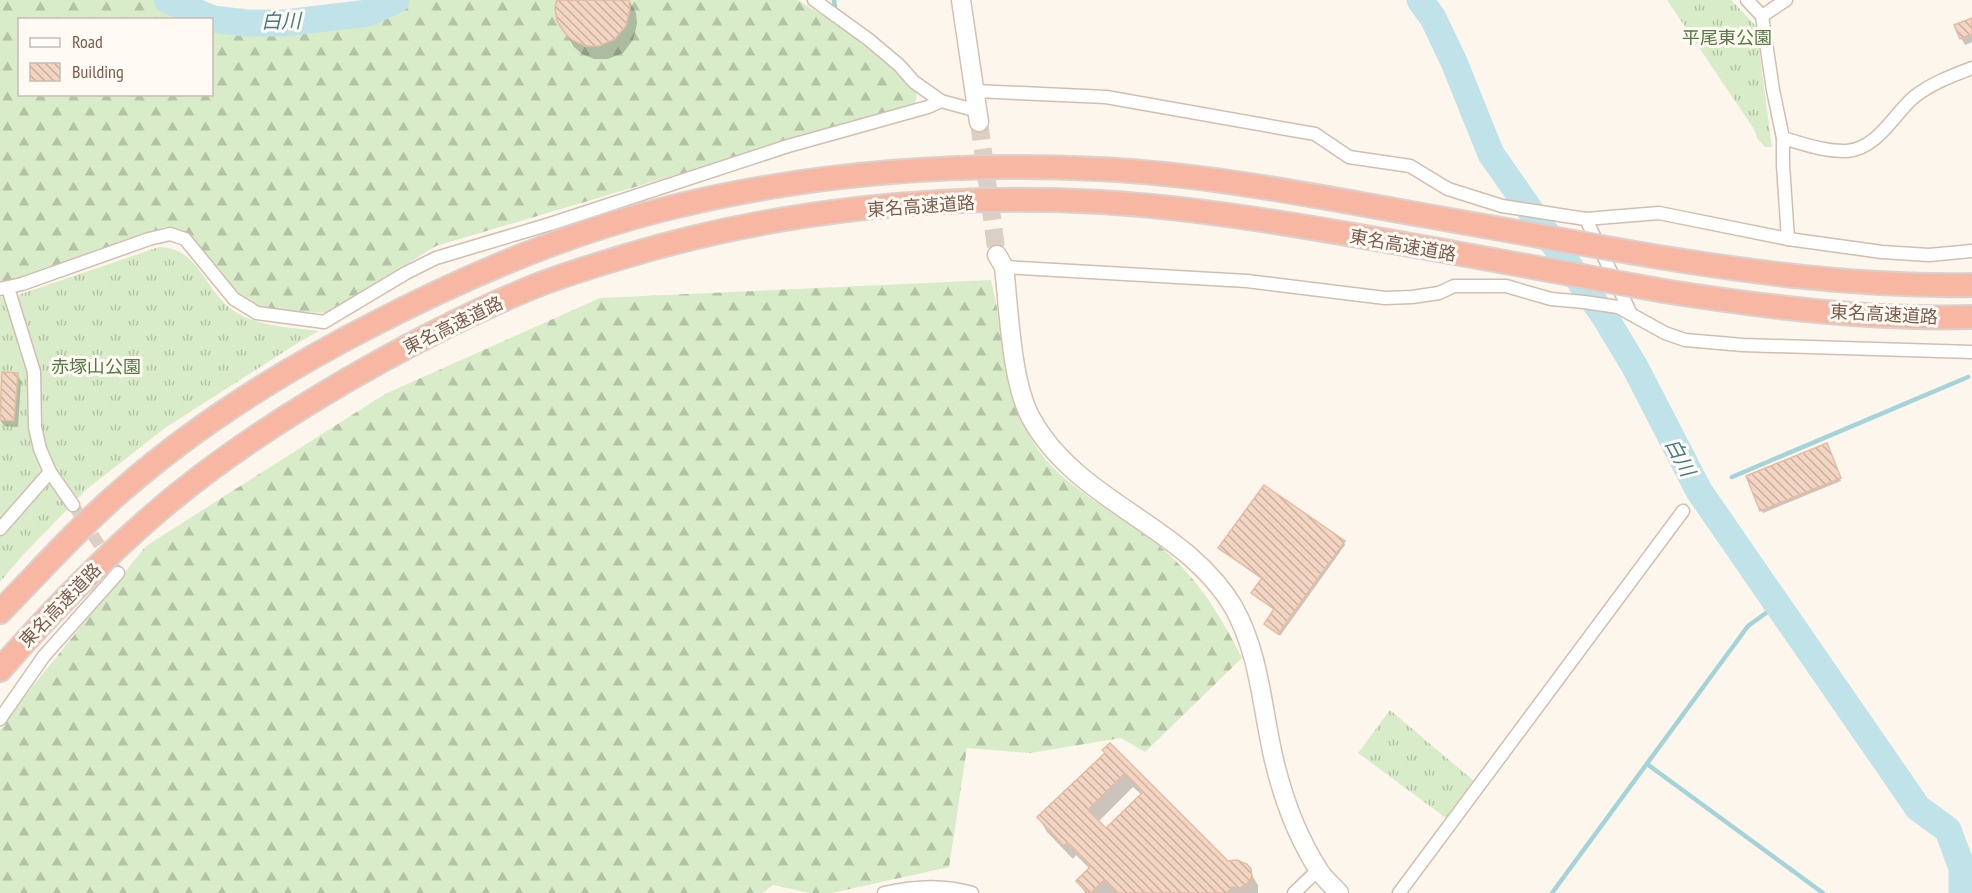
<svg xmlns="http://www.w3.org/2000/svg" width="1972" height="893" font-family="'PT Sans Narrow','Noto Sans JP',sans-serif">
	<defs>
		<pattern id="grass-tufts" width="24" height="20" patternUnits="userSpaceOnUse" patternTransform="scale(1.5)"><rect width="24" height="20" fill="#d8ecc9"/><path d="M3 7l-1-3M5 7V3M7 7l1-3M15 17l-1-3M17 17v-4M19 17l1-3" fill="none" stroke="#b4c2a5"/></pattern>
		<pattern id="forest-firs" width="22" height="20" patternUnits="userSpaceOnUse" patternTransform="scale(1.5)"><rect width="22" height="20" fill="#d8ecc9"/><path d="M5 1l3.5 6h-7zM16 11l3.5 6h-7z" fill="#b4c2a5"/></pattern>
		<pattern id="building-back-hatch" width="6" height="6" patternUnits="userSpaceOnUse" patternTransform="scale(1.5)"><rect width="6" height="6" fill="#f3d5c3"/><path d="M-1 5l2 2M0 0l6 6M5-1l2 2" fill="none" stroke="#cab0a1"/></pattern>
	</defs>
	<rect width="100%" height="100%" fill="#fdf6ec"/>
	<g fill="url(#grass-tufts)">
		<path d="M1667,0H1731L1756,26L1772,147H1765L1757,138L1754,129Z"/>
		<path d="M159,247C199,247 205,292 234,311C259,327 290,327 319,331L296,344L165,428L87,489L22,556L0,582V297L15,296Z"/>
		<path d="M1390,710L1474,781L1446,818L1358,753Z"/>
	</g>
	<g fill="url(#forest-firs)">
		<path d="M0,0H156L195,19L20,20V94H212V28L241,31L278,30L369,15L402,0H798L856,37L901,76L917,93L915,104L436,246L327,313L270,311L240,299L191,239L165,227L25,277L0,282Z"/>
		<path d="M991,280C997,306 1002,333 1008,360C1014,387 1018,413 1031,438C1054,481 1103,504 1141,532C1191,568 1214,603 1242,658L1145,752L1121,738L1030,753L967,748L949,867L832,893H810L773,885L762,893H0V730L16,707L146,546L385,394L600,298Z"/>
	</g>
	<g fill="#0003" fill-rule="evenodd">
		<path d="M559,0H629L636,13L637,24L633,40L623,53L608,59H594L582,54L574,47L559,21Z"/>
		<path d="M1972,20V42L1965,45L1961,38Z"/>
		<path d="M3,373L17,374L21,381L18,427L4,426L0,419Z"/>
		<path d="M1827,448L1841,481L1763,513L1761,510Z"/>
		<path d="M1344,542L1345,545L1280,636L1265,624L1275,610L1253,593L1263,580L1222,551Z"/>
		<path d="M1106,754L1227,862L1249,870L1258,885V893H1085L1078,881L1090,869L1076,855L1073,859L1047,832L1039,818ZM1133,787L1142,795L1106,831L1098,822Z"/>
	</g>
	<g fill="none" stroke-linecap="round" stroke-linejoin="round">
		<g stroke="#a5d3da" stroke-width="4.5">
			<path d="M834,0L835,7"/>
			<path d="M1732,477L1968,377"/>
			<path d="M1647,764L1823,893"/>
			<path d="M1552,893L1748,626L1777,605"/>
		</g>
		<g stroke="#bfe3e8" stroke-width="27">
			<path d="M167,0L213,19L246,23H285L368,13L396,0"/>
			<path d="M1420,0L1433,18L1454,62L1491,154L1605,317L1635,367L1699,491L1918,808L1948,830L1962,868V893"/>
		</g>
	</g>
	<g fill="url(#building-back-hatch)" stroke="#e6bba3" stroke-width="1.5" fill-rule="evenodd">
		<path d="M557,0H629L630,9L626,26L615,39L599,46H585L572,40L564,32L557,21L555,7Z"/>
		<path d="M1972,18V34L1960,39L1954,25Z"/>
		<path d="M2,372L18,373L14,421L0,420Z"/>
		<path d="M1827,443L1841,478L1760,511L1746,476Z"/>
		<path d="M1264,485L1345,541L1278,634L1264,624L1274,609L1251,593L1262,578L1218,548Z"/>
		<path d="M1110,743L1228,861L1237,860L1247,864L1251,869L1252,876L1248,883L1240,888L1232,887L1227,893H1117L1104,880L1091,893H1088L1076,881L1091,866L1067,842L1064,846L1037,817L1105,753L1102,750ZM1125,773L1143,792L1106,828L1088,810Z"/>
	</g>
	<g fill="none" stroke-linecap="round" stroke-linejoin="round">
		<path stroke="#dcd0c4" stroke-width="12" stroke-dasharray="12 6" stroke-linecap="butt" d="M73,505L118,573"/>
		<path stroke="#dcd0c4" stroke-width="18" stroke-dasharray="18 9" stroke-linecap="butt" d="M979,122L997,255"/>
		<defs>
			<g id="street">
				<path d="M814,0L868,39L899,65L914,82L941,101L978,111"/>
				<path d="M1747,0L1762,16L1773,90L1783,138V165L1788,239"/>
				<path d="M1762,16L1786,0"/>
				<path d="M975,91L1106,97L1315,134L1349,157L1410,166L1448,189L1502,206L1566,216L1586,219L1659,213L1788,239L1882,252L1929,255L1972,251"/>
				<path d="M1783,138C1804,144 1825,152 1847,151C1878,148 1893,115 1914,97C1932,83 1951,76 1972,68"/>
				<path d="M1586,219L1631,314"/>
				<path d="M1004,267L1247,281L1385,298L1412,297L1439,293L1454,286H1506L1551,299L1584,302L1618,307L1665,333L1685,340L1743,345L1972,352"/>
				<path d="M8,288L34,372L35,427L40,449L50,472L73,505"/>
				<path d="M0,289L22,284L149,239L170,234L185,239L234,299L257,313L324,322L406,273L436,258L550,224L788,146L928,107L941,101"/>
				<path d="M0,529L50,472"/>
				<path d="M0,719L44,656L118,573"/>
				<path d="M884,893C914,886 943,884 972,893"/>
				<path d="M1294,893L1318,870"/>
				<path d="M1399,893L1683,511"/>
			</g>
			<g id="secondary">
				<path d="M961,0L979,122"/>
				<path d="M997,255L1004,267C1009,309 1011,382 1031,418C1077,503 1186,525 1234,608C1260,655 1262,709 1274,760C1283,798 1297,836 1318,869C1323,878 1332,885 1339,893"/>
			</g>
			<g id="highway">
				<path d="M1635,253C1747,272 1859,287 1972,285"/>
				<path d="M1664,291C1765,307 1869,320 1972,317"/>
				<path d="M0,612C40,571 78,528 121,491C195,426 281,372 368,327C460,279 556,237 657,211C800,174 950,162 1098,169C1207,174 1315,196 1422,215"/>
				<path d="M0,670C49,614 101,560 158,511C216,461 282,418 349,379C406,346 466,315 528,289C559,276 593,266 626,256C779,210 943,193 1101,202C1216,209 1336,232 1450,252"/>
			</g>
		</defs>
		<use href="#street" stroke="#d1beb0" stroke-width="15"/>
		<use href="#secondary" stroke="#d6c0b0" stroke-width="21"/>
		<use href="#highway" stroke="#dad1cd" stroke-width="26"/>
		<use href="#street" stroke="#fff" stroke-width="12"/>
		<use href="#secondary" stroke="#fff" stroke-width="18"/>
		<use href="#highway" stroke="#f7b7a3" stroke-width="22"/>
		<defs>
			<g id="highway-bridge">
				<path d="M1422,215L1635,253"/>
				<path d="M1450,252L1664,291"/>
			</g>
		</defs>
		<use href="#highway-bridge" stroke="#dad1cd" stroke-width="26" stroke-linecap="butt"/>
		<use href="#highway-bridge" stroke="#f7b7a3" stroke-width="22"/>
	</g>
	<g text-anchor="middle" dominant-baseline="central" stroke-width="6" stroke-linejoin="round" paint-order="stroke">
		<g font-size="18" fill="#537a41" stroke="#fffaf3">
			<text x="1727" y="37">平尾東公園</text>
			<text x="96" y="366">赤塚山公園</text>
		</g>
		<g font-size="18" fill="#7a5c4d" stroke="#fffaf3">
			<text transform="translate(921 206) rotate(-4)">東名高速道路</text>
			<text transform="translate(1403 245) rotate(10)">東名高速道路</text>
			<text transform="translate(1884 314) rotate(3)">東名高速道路</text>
			<text transform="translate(453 325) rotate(-26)">東名高速道路</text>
			<text transform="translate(60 605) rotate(-46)">東名高速道路</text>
		</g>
		<g font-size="20" font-style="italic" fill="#437c86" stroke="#fffaf3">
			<text transform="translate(281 21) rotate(-1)">白川</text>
			<text transform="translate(1680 457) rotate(62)">白川</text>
		</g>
	</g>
	<rect x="18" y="18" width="195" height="78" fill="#fffaf3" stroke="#cabbb1" stroke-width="1.5"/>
	<rect x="30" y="38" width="30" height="9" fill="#ffffff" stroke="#cabbb1" stroke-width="1.5"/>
	<text x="72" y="48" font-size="18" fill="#7a5c4d">Road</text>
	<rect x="30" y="63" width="30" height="18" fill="url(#building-back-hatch)" stroke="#cabbb1" stroke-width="1.5"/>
	<text x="72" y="78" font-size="18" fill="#7a5c4d">Building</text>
</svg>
